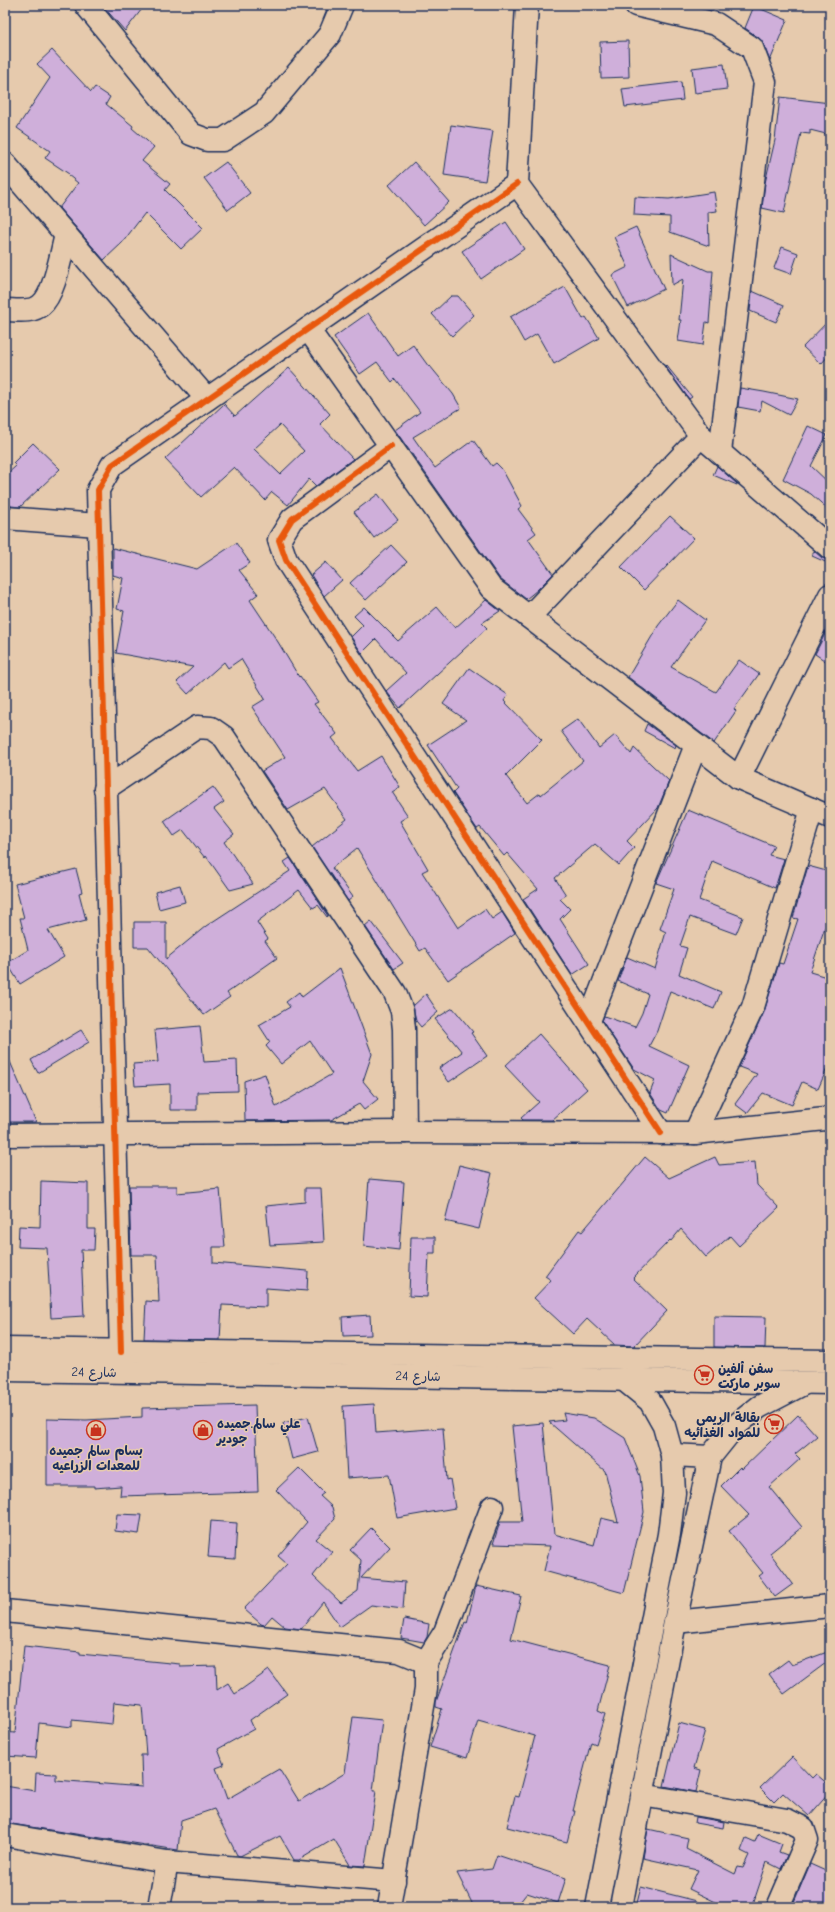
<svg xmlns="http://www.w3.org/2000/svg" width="835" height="1912" font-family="'Comic Neue','Playpen Sans Arabic',sans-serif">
	<rect width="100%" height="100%" fill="#e6caad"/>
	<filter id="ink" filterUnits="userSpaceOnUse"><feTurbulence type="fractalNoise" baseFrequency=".025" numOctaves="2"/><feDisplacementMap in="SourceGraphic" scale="8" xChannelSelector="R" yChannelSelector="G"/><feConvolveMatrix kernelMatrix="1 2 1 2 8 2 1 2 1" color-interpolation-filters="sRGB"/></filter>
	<g filter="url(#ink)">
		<g fill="#cfafda" stroke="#1b2f5e" fill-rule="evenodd">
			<path d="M102,5H145L125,31Z"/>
			<path d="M754,6L787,20L770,61L763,43L759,38L745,28Z"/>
			<path d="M628,41L629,77L601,78L600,42Z"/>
			<path d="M52,50L91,92L95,87L110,97L106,104L133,126L132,128L154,147L142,161L170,184L165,190L203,228L181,249L145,213L122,243L104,260L59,208L78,183L68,175L69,174L45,158L50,151L17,128L50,78L37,64Z"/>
			<path d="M724,64L727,89L695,93L692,68Z"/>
			<path d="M681,82L683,100L625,107L622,89Z"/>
			<path d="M780,97L830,103V135L810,130V134L801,133L784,213L762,208L765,183L775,140Z"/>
			<path d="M451,125L493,131L485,181L444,175Z"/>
			<path d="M226,162L250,193L228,210L204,178Z"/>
			<path d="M414,162L449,202L424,225L389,185Z"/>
			<path d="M714,192L717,211L708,212L709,246L670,232V217L634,215L635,197L669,199Z"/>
			<path d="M506,222L524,249L481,279L462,251Z"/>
			<path d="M636,227L664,289L628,307L612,275L628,267L614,237Z"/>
			<path d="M782,247L798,253L791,274L774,268Z"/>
			<path d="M671,254L708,271H713L709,323L706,322L703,345L678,341L681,320H679L683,279L672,285Z"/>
			<path d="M565,287L583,319L586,317L599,338L554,364L537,334L524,342L510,317Z"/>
			<path d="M752,291L784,305L776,322L750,311Z"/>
			<path d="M451,296H458L474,315L452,336L432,314Z"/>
			<path d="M368,313L398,356L413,345L429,367L430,366L453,394L461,408L413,437L435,468L473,440L492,466L496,463L502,469L522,506L518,509L536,533L528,539L553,574L537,590L526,599L500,579L395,430L420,412L395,379L392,382L377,362L360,374L334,337Z"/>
			<path d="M830,319V354L821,364L803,347Z"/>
			<path d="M666,365L692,397L689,399L665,366Z"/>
			<path d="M289,368L330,414L320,424L353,459L316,486L309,479L288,505L272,492L265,500L234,467L201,497L165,459L224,404L235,416ZM280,425L304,451L280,474L254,449Z"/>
			<path d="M740,388L764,392L798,399L789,415L762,401L760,411L738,407Z"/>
			<path d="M808,426L827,435L811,466L830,484V511L811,494L783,479Z"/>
			<path d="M33,443L60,469L20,507L11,506L5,499V476L16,466L13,463Z"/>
			<path d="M717,466L737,484V485L713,475Z"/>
			<path d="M378,494L398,520L374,538L354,512Z"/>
			<path d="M670,516L694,538L644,590L621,567Z"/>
			<path d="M236,543L250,563L239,570L258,594L250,600L278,642L299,677L300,676L318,702L314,704L337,734L332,738L357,771L381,756L400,787L392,792L408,816L400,821L428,869L422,872L458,928L485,909L492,919L502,912L515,933L448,980L425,948L420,951L357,848L332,868L353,897L348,901L312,847L347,819L325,789L288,810L262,771L285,757L252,707L265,699L241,659L228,668L224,662L188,694L177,682L193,667L116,653L124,611L117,609L123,578L113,575V548L197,569Z"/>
			<path d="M391,545L407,562L366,600L350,583Z"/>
			<path d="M814,551L822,558L830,560V564L812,556Z"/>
			<path d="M326,562L342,580L324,596L311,575Z"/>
			<path d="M486,600L500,611L482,623L487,628L400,708L386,691L406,673L376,639L362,653L351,637L363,625L354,616L364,607L398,641L437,607L455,628Z"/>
			<path d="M678,600L705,620L671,667L716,692L739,660L759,674L734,709L736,711L714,743L628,677L658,626Z"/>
			<path d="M826,632L830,634V664L815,654Z"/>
			<path d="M469,668L508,695L504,701L542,740L506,776L527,803L540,793L541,795L583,761L561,731L578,719L599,748L615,735L631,754L634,748L669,781L658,808L627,841L634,848L619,865L595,844L555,878L566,895L560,899L570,909L560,919L589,964L572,975L523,899L538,889L507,853L504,856L480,827L477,829L453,793L457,789L428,745L466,720L443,704Z"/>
			<path d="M647,724L676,745L675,748L644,731Z"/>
			<path d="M213,787L224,802L214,809L234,834L224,842L253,884L230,890L206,856L205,858L183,830L174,836L164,821Z"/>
			<path d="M688,810L774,846L769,855L784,859L775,888L712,861L699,900L743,917L736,934L690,917L680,946L687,948L679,974L721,992L714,1009L670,991L657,1031L649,1046L689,1065L668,1113L661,1110L650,1093L655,1080L634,1069L602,1021L604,1016L635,1027L642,1013L648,994L618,981L627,957L655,969L666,932L660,929L674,889L656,883Z"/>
			<path d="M290,858L328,916L327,917L318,905L313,908L299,890L257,922L268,939L265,941L277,958L227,993L230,997L204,1015L148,947H134V922H166V959L206,926L290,871L284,862Z"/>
			<path d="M808,866L830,872V928L825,927L810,972L830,978V1062L818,1089L802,1082L792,1105L763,1093L747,1113L735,1104L757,1074L739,1067L764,1012L779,963L783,964L798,919L793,918Z"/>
			<path d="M76,869L82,892L79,893L86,920L48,930L64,957L20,984L7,963L28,950L20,918H24L15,884Z"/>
			<path d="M180,885L185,902L159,909L155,892Z"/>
			<path d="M371,921L403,963L394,969L365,926Z"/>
			<path d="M340,968L372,1054L363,1081L378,1099L364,1110L359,1104L331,1120L245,1121L244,1081L265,1074L276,1107L332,1074L310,1041L281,1064L266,1046L270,1042L259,1025L290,1007L286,1002L299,992L302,997Z"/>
			<path d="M426,994L438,1012L421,1027L416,1021L413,1006Z"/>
			<path d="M453,1008L473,1032L471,1033L487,1056L449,1082L439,1068L462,1052L435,1019Z"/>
			<path d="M200,1026L204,1062L237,1060L238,1091L197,1092V1110H170V1084L135,1086L133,1064L158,1062L155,1030Z"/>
			<path d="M81,1030L89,1042L38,1073L31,1060Z"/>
			<path d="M539,1034L587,1089L552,1120H523L521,1118L539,1102L505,1066Z"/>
			<path d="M5,1050L36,1122H5Z"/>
			<path d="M645,1157L669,1178L715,1157L719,1165L755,1162L757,1185L779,1208L739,1246L730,1236L706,1257L681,1229L671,1241L670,1240L633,1278L667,1311L634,1346L615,1345L587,1319L573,1334L534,1298L551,1280L545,1276L579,1230L582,1232Z"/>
			<path d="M459,1165L492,1173L479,1229L445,1221Z"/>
			<path d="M369,1179L404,1182L399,1250L364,1246Z"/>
			<path d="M41,1181L88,1183V1229H95L94,1250H81L84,1316L51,1318L47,1248L18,1247L19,1226L40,1227Z"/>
			<path d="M129,1186H177V1193L220,1189L225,1247H213V1263L308,1271L307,1291L266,1288V1307L222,1305L220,1340L144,1339L146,1301L159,1302L157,1255H131Z"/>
			<path d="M305,1188H321L324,1242L270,1245L266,1206L305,1202Z"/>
			<path d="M411,1237H435V1253H429L427,1297L409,1296Z"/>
			<path d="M370,1315L371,1335L343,1336L342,1317Z"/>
			<path d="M714,1316L766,1317L765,1348L714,1347Z"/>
			<path d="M374,1404L376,1433L443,1428L447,1480L450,1479L455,1508L397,1518L389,1475L347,1478L343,1406Z"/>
			<path d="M255,1405L258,1492L120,1496L121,1486L94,1488V1486H47V1419L86,1420L142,1417V1408Z"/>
			<path d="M563,1413L594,1418L625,1438L640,1476L644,1512L624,1593L544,1571L550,1546L493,1544L500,1522H522L512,1426L543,1423L554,1534L594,1545L601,1518L618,1522L605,1471L549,1422L565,1420Z"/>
			<path d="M798,1415L817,1436L795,1454L800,1459L769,1487L802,1527L770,1553L793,1584L775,1597L759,1576L763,1573L729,1531L749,1515L721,1486L740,1467L742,1469Z"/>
			<path d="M308,1417L318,1452L292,1459L283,1423Z"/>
			<path d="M299,1468L324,1493L320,1496L332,1507L335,1519L316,1539L332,1552L313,1576L341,1603L358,1591L361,1560L350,1550L371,1528L390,1547L361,1578L405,1582L403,1609L371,1605L340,1627L323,1602L301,1629L285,1627L272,1616L264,1625L261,1624L244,1609L287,1564L278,1556L307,1522L276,1490Z"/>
			<path d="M117,1514L142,1515L139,1534L115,1531Z"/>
			<path d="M211,1521L237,1523L235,1559L208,1557Z"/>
			<path d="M476,1586L521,1596L511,1639L610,1665L598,1711L605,1714L596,1744L591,1742L573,1811H575L567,1842L507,1827L515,1796L519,1797L535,1736L478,1720L467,1758L430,1747L442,1709L436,1707V1702L465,1622L467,1623Z"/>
			<path d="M404,1619L429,1624L427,1637L424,1642L401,1638Z"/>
			<path d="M24,1646L80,1652V1654L180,1664V1667L216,1666L217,1690L228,1683L235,1694L269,1670L287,1694L250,1720L254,1729L218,1749L224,1765L216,1768L227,1799L279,1769L299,1801L345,1773L353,1717L382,1720L373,1791H376L365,1866L350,1865L334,1839L299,1860H294L280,1836L240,1856L237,1855L214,1809L181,1820L178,1850L5,1823V1786L35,1791L36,1773L56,1774V1780L142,1787L141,1755H146L142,1705L114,1702L112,1724L72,1720V1727L39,1723L36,1758L5,1756V1732L15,1733Z"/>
			<path d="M830,1651V1660L784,1694L769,1674L788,1660L792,1665Z"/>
			<path d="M679,1723L705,1730L694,1768L701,1770L696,1792L664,1786Z"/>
			<path d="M792,1757L812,1778L816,1774L830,1786V1792L809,1816L783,1793L774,1802L760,1788Z"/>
			<path d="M696,1817L724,1822L723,1828L695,1823Z"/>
			<path d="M648,1829L688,1838L686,1849L735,1874L738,1867L743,1868L749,1855L741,1851L746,1838L755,1842L758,1834L782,1844L779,1852L787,1855L781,1869L767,1862L752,1907H726L689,1889L698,1870L643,1858Z"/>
			<path d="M497,1855L566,1878L558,1903L527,1893L516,1907H474L457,1873L492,1869Z"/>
			<path d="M810,1864L830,1873V1907H806L794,1902Z"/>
			<path d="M641,1887L697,1901L696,1907H636Z"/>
		</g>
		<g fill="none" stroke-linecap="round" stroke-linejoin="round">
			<defs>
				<g id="minor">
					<path d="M86,5L191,134L207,140H223L264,113L330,34L342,5"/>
					<path d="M527,5L517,184L701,436L830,548"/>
					<path d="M636,5L716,24L752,48L765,82L720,452"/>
					<path d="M5,164L207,399"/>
					<path d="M5,310C16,310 32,313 41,305C55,294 61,253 66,235"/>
					<path d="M308,329L491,588L739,778L830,817"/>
					<path d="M391,446L292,519L279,540L286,560L661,1133"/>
					<path d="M5,518L98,525"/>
					<path d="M529,617L701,436"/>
					<path d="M739,778L830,595"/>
					<path d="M105,789L197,727L211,728L224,737L395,993L402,1011L404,1029L405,1132"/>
					<path d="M589,1021L696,745"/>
					<path d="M695,1133L753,1007L812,809"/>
					<path d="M5,1135L405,1132L695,1133L825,1119L830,1117"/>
					<path d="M5,1349L830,1361"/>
					<path d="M121,1352L98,490L112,465L517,184"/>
					<path d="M5,1370L830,1383"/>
					<path d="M672,1455L710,1457"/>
					<path d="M5,1611L399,1651L426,1662"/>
					<path d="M675,1622L830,1606"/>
					<path d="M642,1795L787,1820L803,1828L807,1840L778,1907"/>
					<path d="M5,1835L167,1862L394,1881"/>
					<path d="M159,1907L167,1862"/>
					<path d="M389,1907L426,1689V1662L445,1632L492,1507"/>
					<path d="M597,1907L669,1534L674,1493L672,1455L664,1426L650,1401L623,1379"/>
					<path d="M621,1907L675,1622L710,1457L735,1426L759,1407L805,1383"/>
				</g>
			</defs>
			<use href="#minor" stroke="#1b2f5e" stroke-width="25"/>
			<use href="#minor" stroke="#e6caad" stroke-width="22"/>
			<defs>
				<g id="cycleway">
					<path d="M391,446L292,519L279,540L286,560L661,1133"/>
					<path d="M121,1352L98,490L112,465L517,184"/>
				</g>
			</defs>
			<use href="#cycleway" stroke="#e6caad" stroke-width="8"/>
			<use href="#cycleway" stroke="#e8590c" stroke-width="6"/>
		</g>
	</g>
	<defs>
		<symbol id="supermarket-ring" viewBox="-11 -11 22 22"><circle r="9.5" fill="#e6caad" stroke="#c8321e" stroke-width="1.5"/><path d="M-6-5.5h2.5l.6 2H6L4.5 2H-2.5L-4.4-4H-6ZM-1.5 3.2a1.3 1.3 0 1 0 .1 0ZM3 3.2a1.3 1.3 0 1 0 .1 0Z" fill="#c8321e"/></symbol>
		<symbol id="shop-ring" viewBox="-11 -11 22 22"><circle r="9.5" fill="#e6caad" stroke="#c8321e" stroke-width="1.5"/><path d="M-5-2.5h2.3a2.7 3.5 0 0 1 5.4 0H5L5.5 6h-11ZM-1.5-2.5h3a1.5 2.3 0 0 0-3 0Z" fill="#c8321e"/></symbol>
	</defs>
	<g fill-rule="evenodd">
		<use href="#supermarket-ring" x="693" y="1364" width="22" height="22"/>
		<use href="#supermarket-ring" x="763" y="1413" width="22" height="22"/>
		<use href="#shop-ring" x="85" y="1419" width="22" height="22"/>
		<use href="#shop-ring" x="192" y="1419" width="22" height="22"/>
	</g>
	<g text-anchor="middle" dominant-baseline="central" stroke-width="3" stroke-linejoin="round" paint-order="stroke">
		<g font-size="13" font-weight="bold" fill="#1b2f5e" stroke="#e6caad" text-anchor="start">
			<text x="718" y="1368">سفن ألفين<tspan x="718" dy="15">سوبر ماركت</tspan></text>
			<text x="760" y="1417" text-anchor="end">بقالة الريمي<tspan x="760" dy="15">للمواد الغذائيه</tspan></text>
			<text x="217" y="1423">علي سالم.جميده<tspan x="217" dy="15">جودير</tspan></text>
			<text x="96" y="1450" text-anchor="middle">بسام سالم جميده<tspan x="96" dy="15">للمعدات الزراعيه</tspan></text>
		</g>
		<g font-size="13" fill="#1b2f5e" stroke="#e6caad">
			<text transform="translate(94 1372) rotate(1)">شارع 24</text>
			<text transform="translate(418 1376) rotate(1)">شارع 24</text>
		</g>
	</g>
	<rect width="835" height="1912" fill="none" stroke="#e6caad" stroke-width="20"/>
	<rect x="10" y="10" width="815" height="1892" fill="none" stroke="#1b2f5e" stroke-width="1.5" filter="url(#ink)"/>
</svg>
